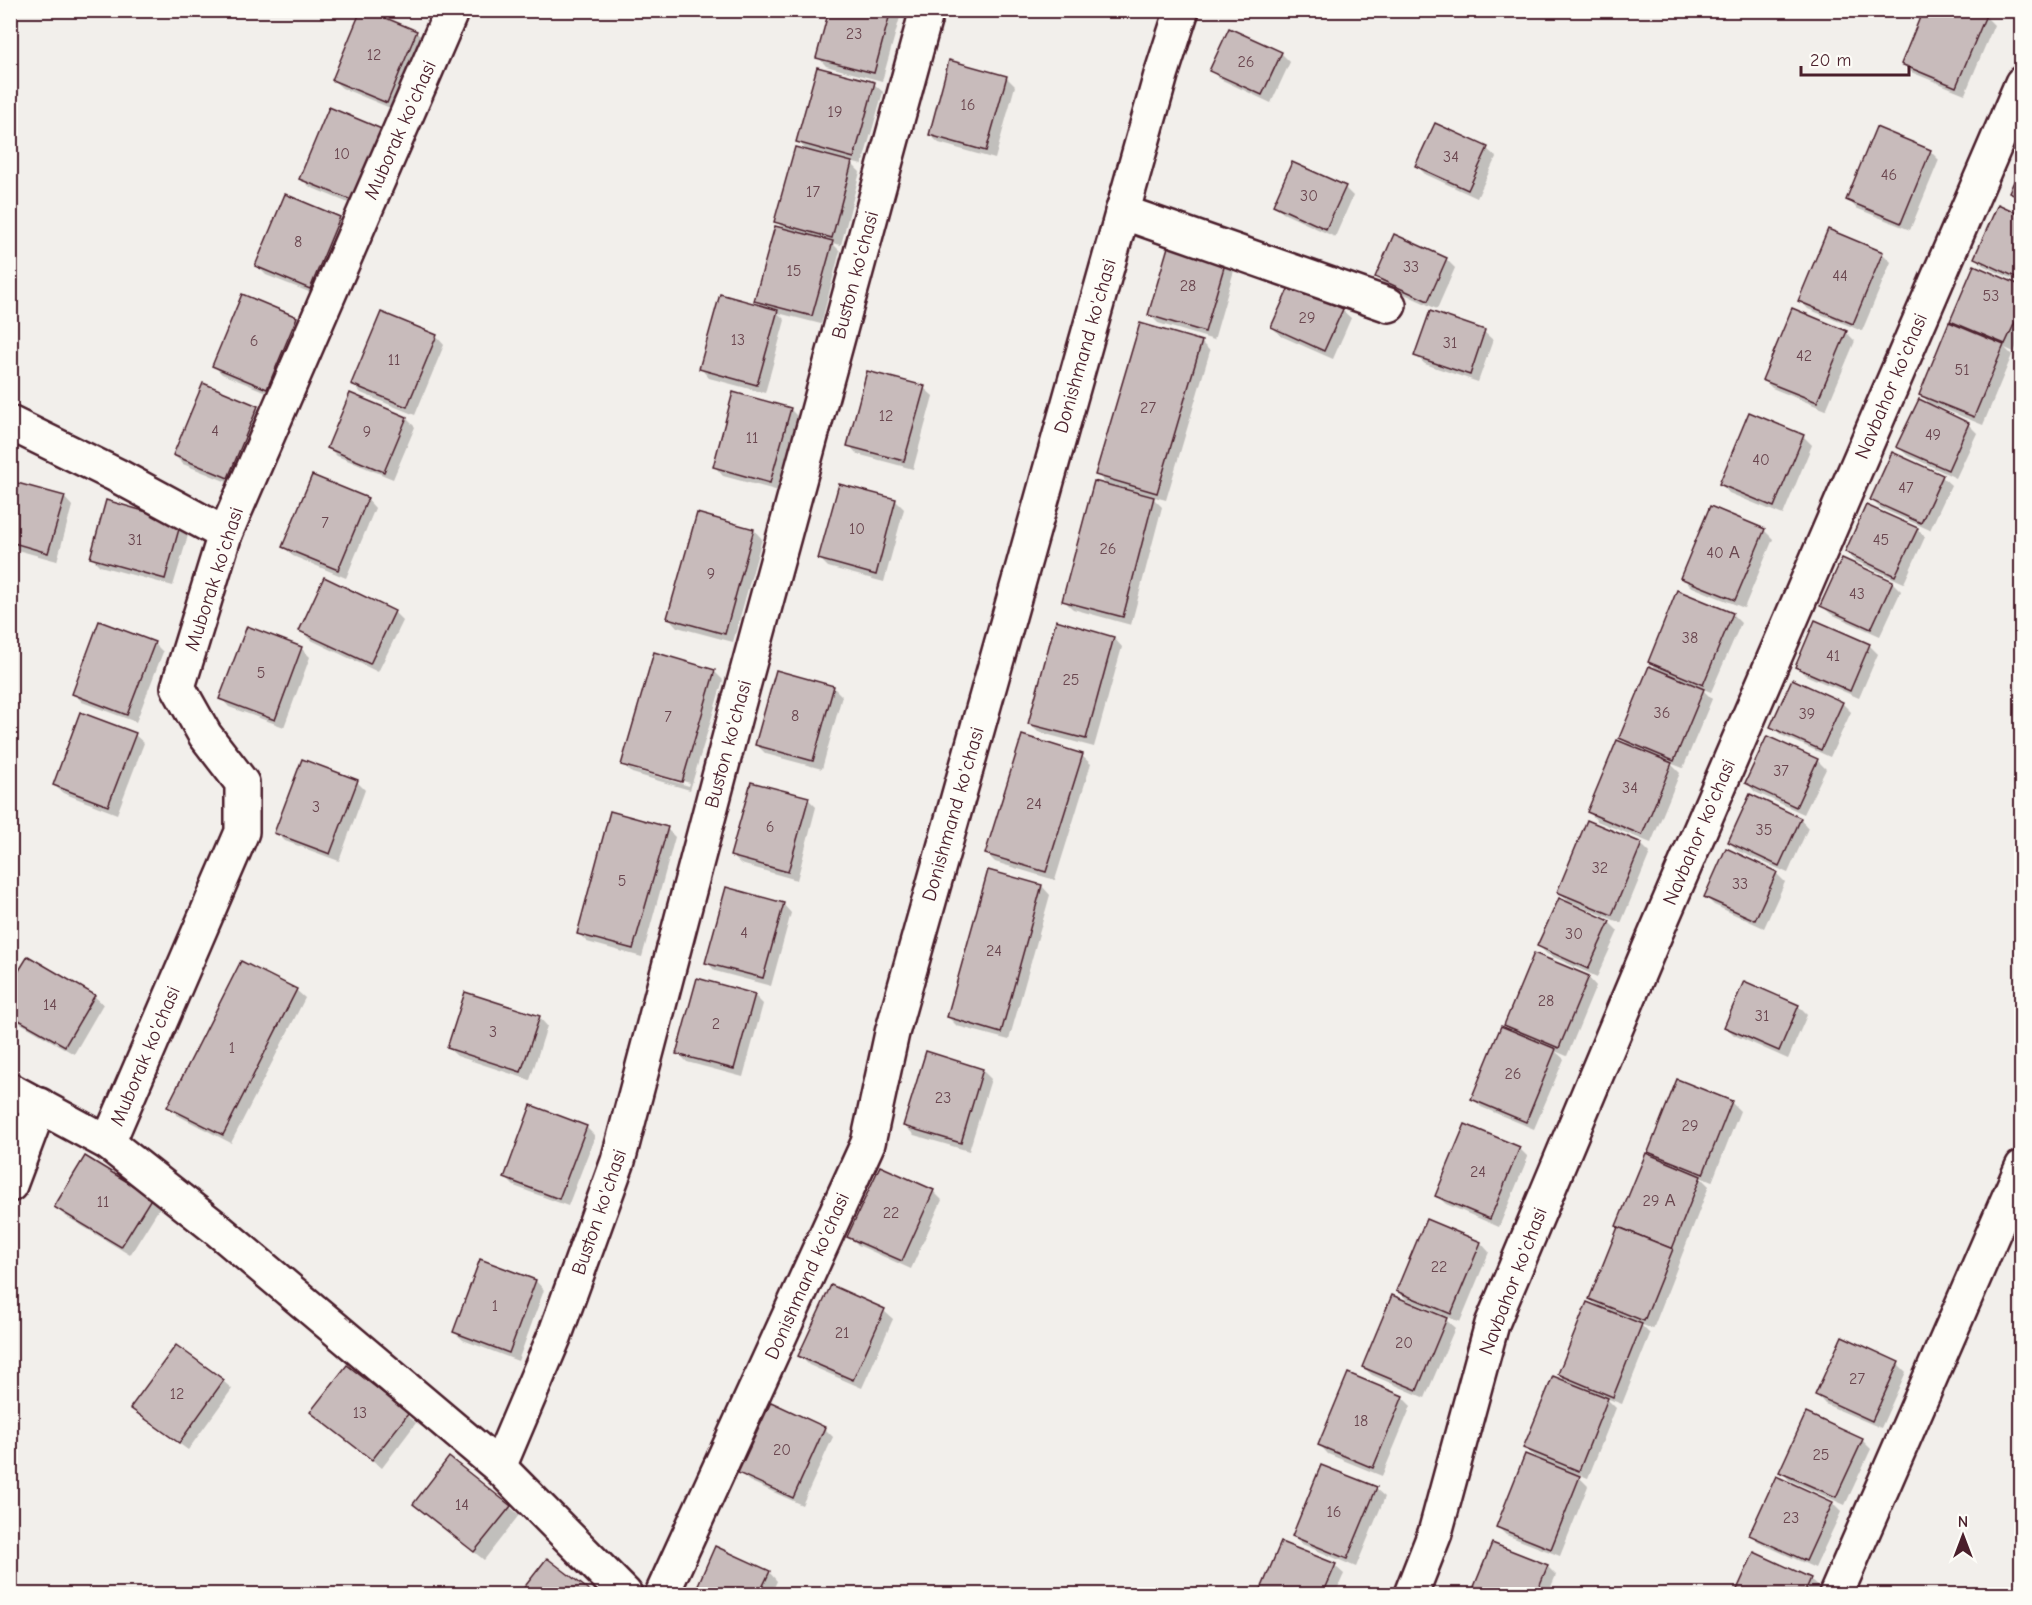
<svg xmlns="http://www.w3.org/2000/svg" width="2032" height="1605" font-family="'Comic Neue',sans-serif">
	<rect width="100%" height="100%" fill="#f2efeb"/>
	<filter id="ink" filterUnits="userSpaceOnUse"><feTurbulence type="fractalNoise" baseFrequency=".0167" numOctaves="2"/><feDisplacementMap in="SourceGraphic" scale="12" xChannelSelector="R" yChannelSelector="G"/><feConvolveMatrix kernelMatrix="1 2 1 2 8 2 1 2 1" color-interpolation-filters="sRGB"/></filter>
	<g filter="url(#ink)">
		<g fill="#0003" fill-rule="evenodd">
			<path d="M831,10H902L882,81L826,66L818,57Z"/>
			<path d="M10,15L17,21L10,37Z"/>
			<path d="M1985,16L1994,25L1965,94L1911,72L1902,63Z"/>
			<path d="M1230,30L1281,53L1290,62L1271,103L1220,79L1211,71Z"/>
			<path d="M416,32L424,40L395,110L342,88L333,80Z"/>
			<path d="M1006,77L1015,86L995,159L939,143L930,135Z"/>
			<path d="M874,84L883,92L862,165L850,162L860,172L841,245L832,243L840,251L821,324L778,313L785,320L765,393L709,378L701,369L763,307L756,300L784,229L776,221L808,152L798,141Z"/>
			<path d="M330,109L363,209L310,187L301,178Z"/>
			<path d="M1877,129L1931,152L1939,160L1910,230L1856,208L1848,199Z"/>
			<path d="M1487,149L1496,157L1477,198L1425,174L1417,166Z"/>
			<path d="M2022,169V202L2011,192Z"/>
			<path d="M1345,188L1353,196L1335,237L1283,213L1275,205Z"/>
			<path d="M286,196L340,218L348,227L319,296L266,275L257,266Z"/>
			<path d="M2022,217V283L1984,266L1975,258Z"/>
			<path d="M1171,242L1235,267L1214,340L1158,323L1149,314Z"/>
			<path d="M1882,253L1891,262L1862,331L1808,309L1800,300Z"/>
			<path d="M1446,259L1455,268L1437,309L1385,285L1376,276Z"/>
			<path d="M2022,288V335L2014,352L2005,348L2012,355L1983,425L1929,403L1921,394L1960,328L1952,320Z"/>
			<path d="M1342,310L1351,318L1333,359L1281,336L1272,327Z"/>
			<path d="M296,318L304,327L276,396L222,374L213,365Z"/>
			<path d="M1484,332L1493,340L1478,382L1425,364L1416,356Z"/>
			<path d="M1846,332L1855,341L1826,410L1772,388L1764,380Z"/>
			<path d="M436,336L444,345L415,415L361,393L353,384Z"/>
			<path d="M1201,342L1210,351L1166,500L1151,496L1162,507L1131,625L1073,609L1064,601L1109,487L1097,474Z"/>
			<path d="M924,388L933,396L913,469L857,454L849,445Z"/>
			<path d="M1919,401L1968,424L1977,433L1956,478L1907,455L1898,447Z"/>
			<path d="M257,407L266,416L237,486L183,464L174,455Z"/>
			<path d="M790,409L799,418L779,491L723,476L715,467Z"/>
			<path d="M406,418L415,427L393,479L337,456L328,447Z"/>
			<path d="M1803,436L1812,445L1783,515L1729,493L1721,484Z"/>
			<path d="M1942,477L1951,485L1930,530L1880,508L1872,500Z"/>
			<path d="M10,482L64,497L72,506L57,561L10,548Z"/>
			<path d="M840,486L896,501L904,509L884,582L828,567L819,558Z"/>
			<path d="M367,499L375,508L346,578L293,556L284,547Z"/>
			<path d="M698,514L754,530L762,539L733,642L677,627L669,618Z"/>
			<path d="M180,523L189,532L173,586L100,566L91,557Z"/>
			<path d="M1917,529L1925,537L1904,583L1855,561L1846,552Z"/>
			<path d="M1764,530L1773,539L1744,608L1690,586L1682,577Z"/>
			<path d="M1892,582L1901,591L1880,636L1831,614L1822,606Z"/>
			<path d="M394,612L403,621L378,672L309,639L301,630Z"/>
			<path d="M1732,614L1741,623L1711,692L1701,688L1712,699L1683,768L1670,763L1680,773L1651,843L1597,821L1589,812L1631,747L1621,737L1659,672L1650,662Z"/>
			<path d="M1816,622L1870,646L1878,654L1859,698L1805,675L1796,666Z"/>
			<path d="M1114,638L1122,647L1094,747L1038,732L1029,723Z"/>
			<path d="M154,643L163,652L136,722L82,702L74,693Z"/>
			<path d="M301,648L310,657L284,727L229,707L221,698Z"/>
			<path d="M714,671L723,680L690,790L632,773L623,764ZM631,766L690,783L689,786L631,769Z"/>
			<path d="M833,687L842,696L822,769L766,754L757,745Z"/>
			<path d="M1842,703L1851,712L1830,757L1781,735L1772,726Z"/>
			<path d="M81,714L135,735L144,743L117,814L63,793L54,785Z"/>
			<path d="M1082,756L1091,764L1055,880L995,862L986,853Z"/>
			<path d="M1817,760L1826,769L1804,814L1755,792L1747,783Z"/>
			<path d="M357,782L365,790L339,861L285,841L276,832Z"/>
			<path d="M808,799L816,807L797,880L741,864L732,856Z"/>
			<path d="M1800,819L1808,828L1788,873L1738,851L1729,842Z"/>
			<path d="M667,829L675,837L642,957L587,942L578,933Z"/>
			<path d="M1641,844L1650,853L1621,923L1568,901L1559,892Z"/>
			<path d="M989,872L1042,886L1050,895L1009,1040L957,1026L948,1017Z"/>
			<path d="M1776,873L1785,882L1764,928L1714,905L1705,896Z"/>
			<path d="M1560,900L1609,922L1618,931L1597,977L1547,954L1539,946Z"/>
			<path d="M783,904L791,913L771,986L715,971L707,962Z"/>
			<path d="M1588,977L1596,986L1567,1056L1555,1051L1564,1059L1534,1129L1481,1107L1473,1098L1514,1033L1505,1025Z"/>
			<path d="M10,988L94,996L103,1004L74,1054L10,1017Z"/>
			<path d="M296,990L305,998L231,1143L177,1115L169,1107Z"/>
			<path d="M754,995L763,1004L743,1077L687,1062L678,1053Z"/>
			<path d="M1798,1006L1807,1015L1788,1059L1734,1035L1726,1027Z"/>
			<path d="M539,1017L547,1026L530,1080L457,1056L448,1048Z"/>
			<path d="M982,1070L991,1079L969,1151L914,1135L905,1126Z"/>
			<path d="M1678,1081L1731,1102L1740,1111L1712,1182L1700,1177L1709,1186L1653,1329L1640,1324L1650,1334L1622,1404L1606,1398L1616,1408L1588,1478L1575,1473L1588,1486L1560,1556L1506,1535L1497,1526L1539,1461L1525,1448L1570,1385L1559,1374L1601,1309L1590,1299L1647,1155L1658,1160L1649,1151Z"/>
			<path d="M10,1113L20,1122L10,1137Z"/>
			<path d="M586,1127L595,1136L568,1206L514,1186L505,1177Z"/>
			<path d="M1519,1148L1528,1157L1499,1227L1446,1204L1437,1196Z"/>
			<path d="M880,1167L933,1191L942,1200L911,1269L858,1245L849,1236Z"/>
			<path d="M151,1198L160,1207L130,1255L64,1215L56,1207Z"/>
			<path d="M1427,1221L1481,1243L1489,1252L1460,1322L1407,1300L1398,1291Z"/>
			<path d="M536,1281L544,1290L518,1361L463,1340L454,1332Z"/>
			<path d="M884,1311L893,1319L862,1388L809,1365L800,1356Z"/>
			<path d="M1446,1320L1455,1328L1425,1398L1372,1375L1363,1367Z"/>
			<path d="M177,1347L223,1381L232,1389L188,1450L141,1416L132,1408Z"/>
			<path d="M1898,1364L1906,1372L1881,1428L1825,1404L1817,1395Z"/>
			<path d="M348,1367L416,1423L382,1468L312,1412Z"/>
			<path d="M1402,1397L1411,1406L1382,1476L1328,1454L1320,1445Z"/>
			<path d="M824,1428L833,1437L802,1505L749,1481L740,1473Z"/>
			<path d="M1862,1440L1871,1449L1845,1505L1789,1480L1781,1471Z"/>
			<path d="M1376,1489L1385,1497L1356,1567L1302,1544L1294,1536Z"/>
			<path d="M1832,1503L1841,1512L1815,1568L1760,1543L1751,1535Z"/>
			<path d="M415,1504L510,1507L519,1515L484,1560Z"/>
			<path d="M1282,1544L1335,1566L1344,1574L1335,1594H1260Z"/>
			<path d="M1493,1545L1547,1566L1556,1575L1548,1594H1473Z"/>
			<path d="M716,1548L769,1572L777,1581L771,1594H695Z"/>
			<path d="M1755,1554L1810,1580L1819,1588L1816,1594H1737Z"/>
			<path d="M548,1561L591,1594H521Z"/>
		</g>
		<g fill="#c8bbbb" stroke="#4a1f2b" stroke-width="1.5">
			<path d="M361,10H367L417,31L387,103L332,80Z"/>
			<path d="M829,10H891L874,73L816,58Z"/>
			<path d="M1923,10H1975L1986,15L1956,87L1901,64Z"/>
			<path d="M1229,28L1282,52L1262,95L1209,71Z"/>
			<path d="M949,60L1007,76L986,151L929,135Z"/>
			<path d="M817,67L875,82L854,158L796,142Z"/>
			<path d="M329,107L384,130L354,201L299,179Z"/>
			<path d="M1435,123L1488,147L1468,190L1415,166Z"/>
			<path d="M1876,127L1931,150L1901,223L1846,200Z"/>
			<path d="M795,147L852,162L832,238L774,222Z"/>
			<path d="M1292,162L1346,186L1326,229L1273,205Z"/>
			<path d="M2022,165V198L2009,192Z"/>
			<path d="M285,194L340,217L310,289L255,266Z"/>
			<path d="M1998,204L2022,215V280L1974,258Z"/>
			<path d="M775,226L833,241L812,316L754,301Z"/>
			<path d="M1828,229L1883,252L1853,324L1798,301Z"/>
			<path d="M1394,234L1447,258L1428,301L1375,277Z"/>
			<path d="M1170,240L1227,257L1205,332L1148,315Z"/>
			<path d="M1974,265L2022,286V307L2005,344L1950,321Z"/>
			<path d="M1290,285L1343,309L1324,351L1271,327Z"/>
			<path d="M242,294L297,317L267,389L212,366Z"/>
			<path d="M720,294L778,310L757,385L699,369Z"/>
			<path d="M1792,308L1847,331L1817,402L1762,380Z"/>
			<path d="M1430,311L1485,330L1470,375L1414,356Z"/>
			<path d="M381,312L437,335L407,407L351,384Z"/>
			<path d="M1949,322L2004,345L1974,417L1919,395Z"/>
			<path d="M1140,323L1202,341L1157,493L1095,475Z"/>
			<path d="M867,371L925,386L904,461L847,446Z"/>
			<path d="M203,383L258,406L228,478L173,455Z"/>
			<path d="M733,392L791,408L770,483L713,467Z"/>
			<path d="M350,393L407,417L384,472L327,448Z"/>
			<path d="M1919,399L1969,423L1948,470L1896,447Z"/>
			<path d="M1749,412L1804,435L1774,507L1719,484Z"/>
			<path d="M1892,452L1943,475L1921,523L1870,500Z"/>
			<path d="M312,475L368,498L338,570L282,547Z"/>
			<path d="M10,481L65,496L48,553L10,542Z"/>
			<path d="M1094,481L1154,497L1123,617L1062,601Z"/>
			<path d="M839,484L896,499L876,575L818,559Z"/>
			<path d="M106,500L181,522L165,579L90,558Z"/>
			<path d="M1866,505L1918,528L1895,576L1845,552Z"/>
			<path d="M1710,506L1765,529L1735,600L1680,578Z"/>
			<path d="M697,513L754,529L725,634L667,618Z"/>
			<path d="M1842,558L1893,581L1871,629L1820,606Z"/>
			<path d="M324,577L395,611L370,664L299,631Z"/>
			<path d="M1677,590L1733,613L1703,685L1648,662Z"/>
			<path d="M1056,620L1114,637L1086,739L1028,724Z"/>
			<path d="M1815,620L1870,644L1850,691L1795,667Z"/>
			<path d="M99,621L155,642L127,715L72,694Z"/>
			<path d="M247,626L302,647L275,720L219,699Z"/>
			<path d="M654,652L715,670L682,782L621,765Z"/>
			<path d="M1649,666L1704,689L1674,761L1619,738Z"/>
			<path d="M776,670L834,686L813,761L755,745Z"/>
			<path d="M1792,679L1843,702L1821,750L1770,727Z"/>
			<path d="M80,712L136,733L108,806L53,785Z"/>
			<path d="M1022,735L1083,754L1046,872L985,854Z"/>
			<path d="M1767,736L1818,759L1796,807L1745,783Z"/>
			<path d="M1617,740L1672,763L1642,835L1587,812Z"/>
			<path d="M302,759L358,780L330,854L274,833Z"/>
			<path d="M751,782L809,797L788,872L730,856Z"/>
			<path d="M1750,794L1801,818L1779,866L1728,842Z"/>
			<path d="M610,811L668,827L633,949L577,934Z"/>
			<path d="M1587,820L1642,843L1612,915L1557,892Z"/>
			<path d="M1726,848L1777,872L1755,920L1704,897Z"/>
			<path d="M988,870L1042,885L1001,1033L947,1017Z"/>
			<path d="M726,887L784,903L763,978L705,963Z"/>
			<path d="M1559,898L1610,921L1588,969L1537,946Z"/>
			<path d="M1534,953L1589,976L1559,1048L1504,1025Z"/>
			<path d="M28,956L95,995L65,1046L10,1015V985Z"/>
			<path d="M241,961L297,989L223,1135L167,1107Z"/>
			<path d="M697,978L755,994L734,1069L676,1054Z"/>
			<path d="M1744,981L1799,1005L1779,1051L1724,1027Z"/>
			<path d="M465,992L540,1016L521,1072L447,1048Z"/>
			<path d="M1501,1026L1556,1049L1526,1122L1471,1099Z"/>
			<path d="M926,1051L983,1069L961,1143L903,1126Z"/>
			<path d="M1677,1079L1732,1101L1703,1174L1648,1152Z"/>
			<path d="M531,1105L587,1126L559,1199L504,1178Z"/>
			<path d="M1465,1124L1520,1147L1490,1219L1435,1196Z"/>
			<path d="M1646,1153L1701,1176L1672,1249L1616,1226Z"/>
			<path d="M85,1156L152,1197L121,1247L54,1207Z"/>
			<path d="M880,1166L934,1190L902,1261L847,1237Z"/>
			<path d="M1426,1219L1481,1242L1451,1314L1396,1291Z"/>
			<path d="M1618,1227L1673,1249L1644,1321L1589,1299Z"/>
			<path d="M480,1259L536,1280L509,1353L453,1332Z"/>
			<path d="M831,1285L885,1309L853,1380L798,1356Z"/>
			<path d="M1392,1295L1447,1318L1417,1390L1362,1367Z"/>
			<path d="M1587,1302L1642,1324L1613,1397L1558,1374Z"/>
			<path d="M1842,1336L1899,1362L1872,1421L1815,1395Z"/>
			<path d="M176,1345L224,1380L179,1443L130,1408Z"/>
			<path d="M347,1365L409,1413L372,1460L310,1412Z"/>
			<path d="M1348,1373L1403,1396L1373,1468L1318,1445Z"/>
			<path d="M1553,1376L1608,1398L1579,1471L1523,1448Z"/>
			<path d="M771,1402L825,1427L793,1498L738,1473Z"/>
			<path d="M1806,1413L1863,1439L1836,1497L1779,1472Z"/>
			<path d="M1525,1454L1580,1476L1551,1549L1496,1527Z"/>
			<path d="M449,1457L511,1506L474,1552L413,1504Z"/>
			<path d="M1321,1465L1377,1487L1347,1559L1292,1536Z"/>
			<path d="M1776,1476L1833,1502L1806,1561L1749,1535Z"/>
			<path d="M1281,1542L1336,1564L1323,1594H1259Z"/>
			<path d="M1492,1543L1548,1565L1536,1594H1471Z"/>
			<path d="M715,1546L770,1571L759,1594H694Z"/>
			<path d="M1754,1552L1811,1578L1804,1594H1735Z"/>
			<path d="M547,1558L594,1594H519Z"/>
		</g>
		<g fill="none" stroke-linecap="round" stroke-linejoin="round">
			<defs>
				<g id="street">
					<path d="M1122,212L1389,305"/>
					<path d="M10,423L116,475L225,534"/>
					<path d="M10,1090L108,1143L217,1229L499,1467L625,1594"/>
					<path d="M108,1143L242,832V783L205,735L178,687L225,534L452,10"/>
					<path d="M10,1185L40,1105"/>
					<path d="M499,1467L555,1335L618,1161L735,716L927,10"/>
					<path d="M662,1594L868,1143L892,1033L1161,75L1182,10"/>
					<path d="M1411,1594L1435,1533L1492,1324L1652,942L2022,83"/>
					<path d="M1836,1594L2022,1167"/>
				</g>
			</defs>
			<use href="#street" stroke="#4a1f2b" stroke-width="38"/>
			<use href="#street" stroke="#fdfcf7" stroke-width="33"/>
		</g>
	</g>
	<g text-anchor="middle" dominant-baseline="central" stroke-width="5" stroke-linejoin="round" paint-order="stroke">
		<g font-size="16" fill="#6a464f">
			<text x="854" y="34">23</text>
			<text x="374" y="55">12</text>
			<text x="1246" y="62">26</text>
			<text x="968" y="105">16</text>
			<text x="835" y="112">19</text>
			<text x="342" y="154">10</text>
			<text x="1451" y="157">34</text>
			<text x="1889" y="175">46</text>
			<text x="813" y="192">17</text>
			<text x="1309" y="196">30</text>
			<text x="298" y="242">8</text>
			<text x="1411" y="267">33</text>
			<text x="794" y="271">15</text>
			<text x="1840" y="276">44</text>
			<text x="1188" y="286">28</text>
			<text x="1991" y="296">53</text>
			<text x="1307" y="318">29</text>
			<text x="738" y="340">13</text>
			<text x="254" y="341">6</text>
			<text x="1450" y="343">31</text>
			<text x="1804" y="356">42</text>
			<text x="394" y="360">11</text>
			<text x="1962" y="370">51</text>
			<text x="1148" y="408">27</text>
			<text x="886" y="416">12</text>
			<text x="215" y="431">4</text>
			<text x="367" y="432">9</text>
			<text x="1933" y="435">49</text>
			<text x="752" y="438">11</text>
			<text x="1761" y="460">40</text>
			<text x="1906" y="488">47</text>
			<text x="325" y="523">7</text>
			<text x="857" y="529">10</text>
			<text x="135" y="540">31</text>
			<text x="1881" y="540">45</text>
			<text x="1108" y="549">26</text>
			<text x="1723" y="553">40 А</text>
			<text x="711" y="574">9</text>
			<text x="1857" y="594">43</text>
			<text x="1690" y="638">38</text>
			<text x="1833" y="656">41</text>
			<text x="261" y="673">5</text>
			<text x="1071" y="680">25</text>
			<text x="1662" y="713">36</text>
			<text x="1807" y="714">39</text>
			<text x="795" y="716">8</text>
			<text x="668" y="717">7</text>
			<text x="1781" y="771">37</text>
			<text x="1630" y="788">34</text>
			<text x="1034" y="804">24</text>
			<text x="316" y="807">3</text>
			<text x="770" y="827">6</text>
			<text x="1764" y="830">35</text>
			<text x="1600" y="868">32</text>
			<text x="622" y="881">5</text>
			<text x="1740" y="884">33</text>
			<text x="744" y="933">4</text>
			<text x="1574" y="934">30</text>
			<text x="994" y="951">24</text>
			<text x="1546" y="1001">28</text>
			<text x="50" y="1005">14</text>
			<text x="1762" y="1016">31</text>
			<text x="716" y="1024">2</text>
			<text x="493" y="1032">3</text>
			<text x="232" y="1048">1</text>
			<text x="1513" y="1074">26</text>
			<text x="943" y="1098">23</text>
			<text x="1690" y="1126">29</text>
			<text x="1478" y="1172">24</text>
			<text x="1659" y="1201">29 А</text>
			<text x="103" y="1202">11</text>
			<text x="891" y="1213">22</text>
			<text x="1439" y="1267">22</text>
			<text x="495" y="1306">1</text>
			<text x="842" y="1333">21</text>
			<text x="1404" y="1343">20</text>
			<text x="1857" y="1379">27</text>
			<text x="177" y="1394">12</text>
			<text x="360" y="1413">13</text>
			<text x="1361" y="1421">18</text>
			<text x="782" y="1450">20</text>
			<text x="1821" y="1455">25</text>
			<text x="462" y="1505">14</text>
			<text x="1334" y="1512">16</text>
			<text x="1791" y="1518">23</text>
		</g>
		<g font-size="20" fill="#4a1f2b" stroke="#fdfcf7">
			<text transform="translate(400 130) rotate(-66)">Muborak ko'chasi</text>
			<text transform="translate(855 275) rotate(-75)">Buston ko'chasi</text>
			<text transform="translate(1085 346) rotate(-74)">Donishmand ko'chasi</text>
			<text transform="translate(1891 386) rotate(-67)">Navbahor ko'chasi</text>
			<text transform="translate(214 579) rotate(-72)">Muborak ko'chasi</text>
			<text transform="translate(728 744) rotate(-75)">Buston ko'chasi</text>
			<text transform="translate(953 814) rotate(-74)">Donishmand ko'chasi</text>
			<text transform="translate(1699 832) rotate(-67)">Navbahor ko'chasi</text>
			<text transform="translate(145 1056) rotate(-67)">Muborak ko'chasi</text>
			<text transform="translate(599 1212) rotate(-71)">Buston ko'chasi</text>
			<text transform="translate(807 1276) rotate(-66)">Donishmand ko'chasi</text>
			<text transform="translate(1513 1281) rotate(-69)">Navbahor ko'chasi</text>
		</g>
	</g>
	<rect width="2032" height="1605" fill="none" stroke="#fdfcf7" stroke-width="36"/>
	<rect x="18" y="18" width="1996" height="1569" fill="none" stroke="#4a1f2b" stroke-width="2" filter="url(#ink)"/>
	<g transform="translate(1963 1536)" stroke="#fdfcf7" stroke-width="4.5" paint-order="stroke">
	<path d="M0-4.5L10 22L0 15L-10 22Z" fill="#4a1f2b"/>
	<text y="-9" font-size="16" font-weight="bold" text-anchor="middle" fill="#4a1f2b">N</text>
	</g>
	<path d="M1801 66v9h108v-9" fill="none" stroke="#4a1f2b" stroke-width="3"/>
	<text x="1810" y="66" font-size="18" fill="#4a1f2b" stroke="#fdfcf7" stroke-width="4.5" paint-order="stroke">20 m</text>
</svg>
